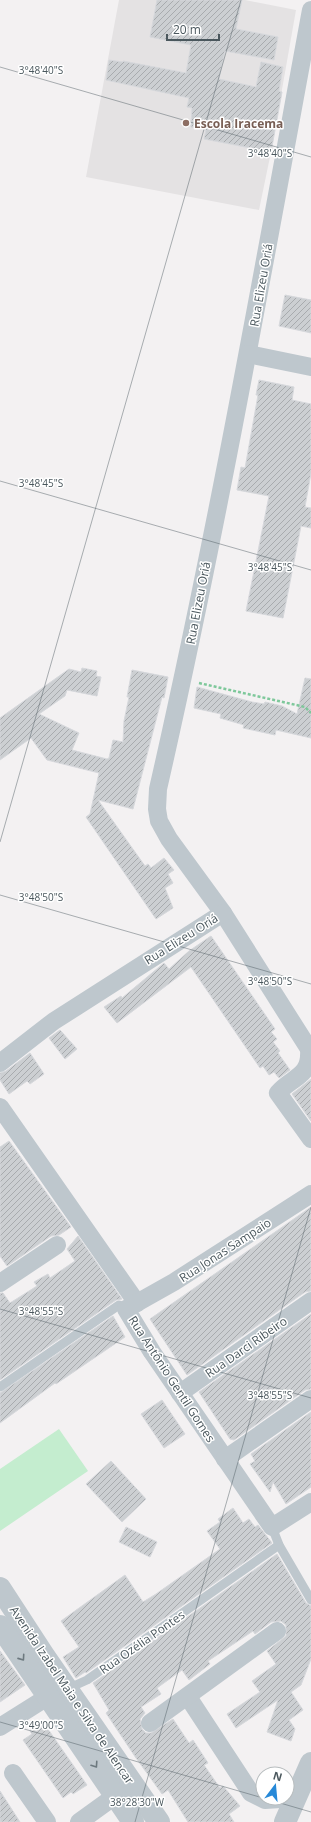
<svg xmlns="http://www.w3.org/2000/svg" width="311" height="1822" font-family="'Open Sans',sans-serif">
	<defs>
		<pattern id="building-hatch" width="6" height="6" patternUnits="userSpaceOnUse"><rect width="6" height="6" fill="#cccfd2"/><path d="M-1 1l2-2M0 6l6-6M5 7l2-2" fill="none" stroke="#a8abae"/></pattern>
	</defs>
	<rect width="100%" height="100%" fill="#f3f1f2"/>
	<path fill="#e4e2e3" d="M119,0H245L296,10L271,152L259,210L86,177Z"/>
	<path fill="#c4edcf" d="M59,1429L88,1471L0,1531V1469Z"/>
	<g fill="url(#building-hatch)" stroke="#d6d8dc">
		<path d="M157,0H242L236,29L278,37L274,60L225,51L219,79L256,87L261,62L283,67L279,91L282,92L271,152L204,139L206,130L191,127L192,108L187,107L189,98L106,80L109,60L123,62V61L186,73L191,45L150,37Z"/>
		<path d="M285,295L311,300V333L279,326Z"/>
		<path d="M259,380L294,387L292,400L311,404V473L305,507L311,508V528L301,526L283,618L246,611L269,496L237,490L241,467L245,468L258,395H256Z"/>
		<path d="M82,668L97,671L96,676L101,677L97,696L67,690L65,696L39,714L79,733L72,750L107,759L109,758L113,740L123,742L124,721L129,697H127L132,670L168,677L164,698L162,697L133,809L98,800L145,866L148,864L151,868L164,858L174,870L168,874L173,883L165,888L173,908L156,919L86,817L90,814L99,773L47,760L31,738L0,760V718L69,669L81,672Z"/>
		<path d="M305,678L311,679V738L276,730L275,735L243,728L244,725L220,718L221,714L194,708L197,687L252,702L264,704L265,702L282,706L297,714Z"/>
		<path d="M211,936L275,1029L271,1032L277,1039L273,1042L280,1051L278,1053L290,1070L279,1078L274,1072L269,1075L263,1066L260,1068L191,967L117,1023L104,1007L121,996L122,998L164,963L169,969L189,951Z"/>
		<path d="M60,1030L77,1049L65,1059L49,1038Z"/>
		<path d="M30,1053L44,1074L30,1084L27,1081L9,1094L0,1080V1073L6,1071Z"/>
		<path d="M311,1079V1121L292,1094Z"/>
		<path d="M9,1141L71,1227L59,1235L51,1236L7,1266L0,1256V1147Z"/>
		<path d="M311,1207V1291L305,1292L187,1375L150,1319Z"/>
		<path d="M78,1236L122,1299L116,1300L0,1380V1293H3L10,1303L37,1286L34,1282L48,1274L50,1278L75,1261L67,1249Z"/>
		<path d="M311,1314V1389L305,1390L234,1440L230,1439L199,1392Z"/>
		<path d="M113,1316L125,1337L56,1384L55,1383L0,1423V1393Z"/>
		<path d="M162,1400L185,1434L164,1448L141,1414Z"/>
		<path d="M311,1412V1487L286,1504L273,1482L270,1492L250,1464L255,1461L251,1454Z"/>
		<path d="M111,1461L146,1499L122,1522L86,1484Z"/>
		<path d="M233,1508L243,1523L249,1519L255,1527L258,1525L272,1543L86,1673L85,1672L76,1678L63,1657L79,1647L61,1621L125,1575L143,1602L156,1594L220,1549L207,1531L220,1522L218,1519Z"/>
		<path d="M126,1527L157,1542L150,1557L119,1542Z"/>
		<path d="M277,1554L306,1603L311,1606V1659L301,1685L291,1692L303,1710L289,1720L295,1729L291,1741L267,1732L278,1700L236,1728L227,1714L260,1692L252,1681L276,1664L267,1651L286,1636V1625L281,1621L271,1622L255,1634L253,1631L208,1661L210,1664L189,1680L182,1670L157,1688L161,1694L141,1707L145,1713L140,1719L142,1729L146,1733H151L173,1719L189,1743L193,1740L208,1763L204,1765L220,1788L223,1786L240,1806L229,1814L234,1822H188L168,1790L162,1794L136,1758L106,1713L109,1710L93,1683Z"/>
		<path d="M0,1651L25,1685L0,1702Z"/>
		<path d="M43,1722L87,1785L73,1794L71,1792L63,1798L23,1740L32,1734L30,1731Z"/>
		<path d="M0,1791L20,1822H0Z"/>
	</g>
	<g fill="none" stroke-linecap="round" stroke-linejoin="round">
		<path stroke="#7ec89b" stroke-width="2.5" stroke-dasharray="3 2" stroke-linecap="butt" d="M199,683L305,707L311,713"/>
		<g stroke="#bec7cd" stroke-width="9">
			<path d="M0,1387L119,1305L126,1309"/>
			<path d="M272,1527L279,1545L311,1600"/>
			<path d="M67,1689L87,1680L279,1545"/>
		</g>
		<g stroke="#bec7cd" stroke-width="18">
			<path d="M311,10C263,270 217,531 158,789L157,809L159,821L169,839L223,913L309,1049C311,1078 292,1076 278,1093L311,1139"/>
			<path d="M248,354L311,367"/>
			<path d="M0,1063L54,1021L223,913"/>
			<path d="M0,1107L137,1303"/>
			<path d="M311,1194L174,1282L126,1309L152,1352L272,1527L311,1502"/>
			<path d="M0,1283L57,1245"/>
			<path d="M180,1393L311,1301"/>
			<path d="M225,1459L311,1399"/>
			<path d="M188,1697L251,1793L265,1800L296,1798"/>
			<path d="M150,1723L277,1631"/>
			<path d="M0,1727L49,1696L59,1692"/>
			<path d="M13,1773L47,1822"/>
			<path d="M79,1822L115,1796"/>
		</g>
		<g stroke="#bec7cd" stroke-width="22">
			<path d="M0,1588L43,1654L159,1822"/>
			<path d="M0,1626L133,1822"/>
			<path d="M285,1822L311,1763"/>
		</g>
	</g>
	<defs><path id="oneway-chevron" d="M-2-3.5L2.5 0L-2 3.5" fill="none" stroke-width="1.6" stroke-linecap="round" stroke-linejoin="round"/></defs>
	<g stroke="#6d797f">
		<use href="#oneway-chevron" transform="translate(22 1658) rotate(55)"/>
		<use href="#oneway-chevron" transform="translate(95 1765) rotate(56)"/>
	</g>
	<path fill="none" stroke="#4a575d" stroke-width="1" stroke-opacity="0.45" d="M0,67L311,157M0,481L311,570M0,842L241,0M0,895L311,984M0,1309L311,1398M0,1722L263,1798M263,1798L311,1812M135,1822L311,1207"/>
	<circle fill="#8d6e63" stroke="#fff" stroke-width="1.5" cx="186" cy="123" r="4"/>
	<g text-anchor="middle" dominant-baseline="central" stroke-width="3" stroke-linejoin="round" paint-order="stroke">
		<g font-size="12" font-weight="bold" fill="#785e54" stroke="#fff" text-anchor="start">
			<text x="194" y="123">Escola Iracema</text>
		</g>
		<g font-size="12" fill="#4a575d" stroke="#fff">
			<text transform="translate(261 285) rotate(-80)">Rua Elizeu Oriá</text>
			<text transform="translate(198 603) rotate(-79)">Rua Elizeu Oriá</text>
			<text transform="translate(181 939) rotate(-32)">Rua Elizeu Oriá</text>
			<text transform="translate(225 1250) rotate(-33)">Rua Jonas Sampaio</text>
			<text transform="translate(246 1347) rotate(-35)">Rua Darci Ribeiro</text>
			<text transform="translate(172 1379) rotate(57)">Rua Antônio Gentil Gomes</text>
			<text transform="translate(142 1642) rotate(-35)">Rua Ozélia Pontes</text>
			<text transform="translate(72 1695) rotate(56)">Avenida Izabel Maia e Silva de Alencar</text>
		</g>
	</g>
	<g font-size="10" text-anchor="middle" fill="#4a575d" stroke="#fff" stroke-width="3" stroke-linejoin="round" paint-order="stroke">
		<text x="41" y="74">3°48'40"S</text>
		<text x="270" y="157">3°48'40"S</text>
		<text x="41" y="487">3°48'45"S</text>
		<text x="270" y="571">3°48'45"S</text>
		<text x="41" y="901">3°48'50"S</text>
		<text x="270" y="985">3°48'50"S</text>
		<text x="41" y="1315">3°48'55"S</text>
		<text x="270" y="1399">3°48'55"S</text>
		<text x="41" y="1729">3°49'00"S</text>
		<text x="137" y="1806">38°28'30"W</text>
	</g>
	<g transform="translate(275 1786) rotate(16)"><circle r="19" fill="#ffffff" stroke="#b7bcbe"/>
	<path d="M0-3L7 15L0 10L-7 15Z" fill="#2789d8"/>
	<text y="-6" font-size="11" font-weight="bold" text-anchor="middle" fill="#4a575d">N</text>
	</g>
	<path d="M167 34v6h52v-6" fill="none" stroke="#4a575d" stroke-width="2"/>
	<text x="173" y="34" font-size="12" fill="#4a575d" stroke="#ffffff" stroke-width="3" paint-order="stroke">20 m</text>
</svg>
